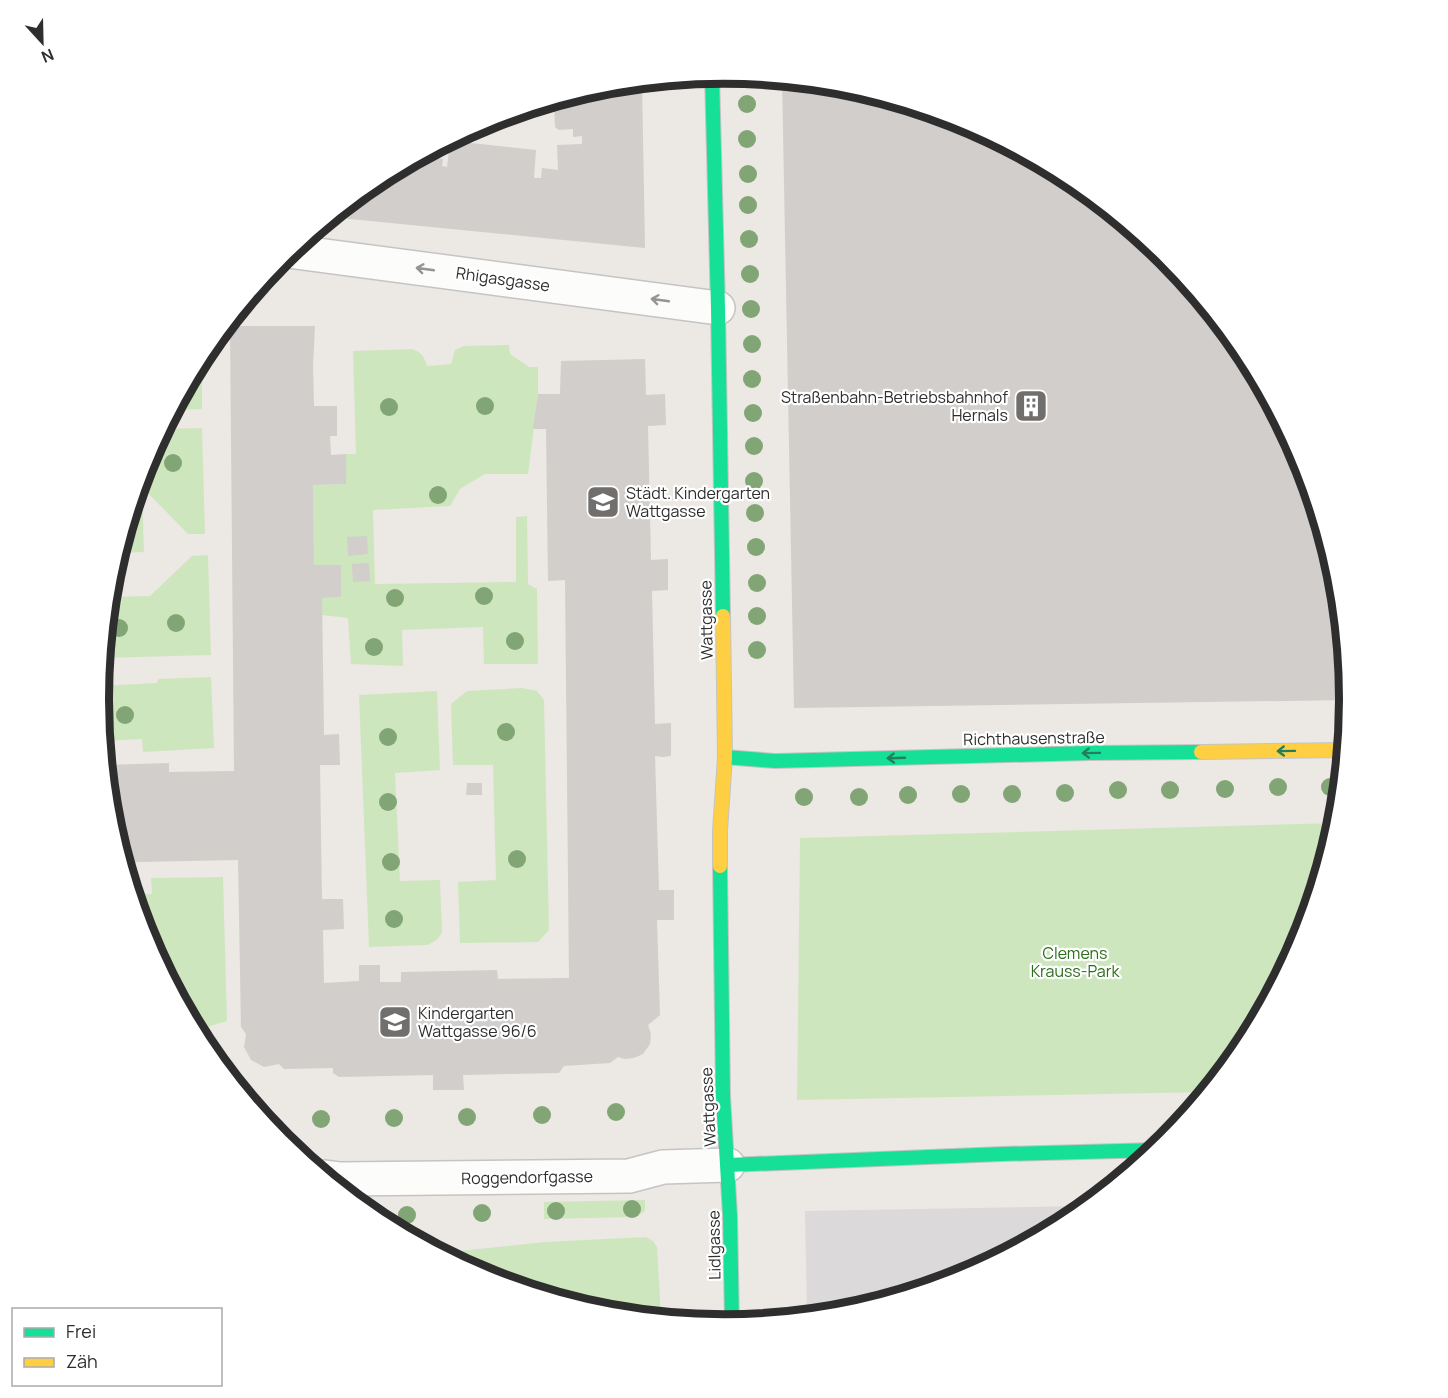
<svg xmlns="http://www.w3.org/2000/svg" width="1448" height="1398" font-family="Manrope,sans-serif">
	<rect width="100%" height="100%" fill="#ece8e4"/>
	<path fill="#dcd9db" d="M1087,1206L1071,1219L963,1277L846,1313L807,1316L805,1211Z"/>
	<g fill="#cee6be">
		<path d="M509,345L510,354L529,367H538V394L528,474H485L460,489L450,506L373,510L375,584L516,582V517L527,516L528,584L537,589L538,664H484L483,627L402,630L403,666L351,664L348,618L322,615V598L341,597V565H314L313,485L346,484V454H356L353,351L412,349C421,352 424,356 427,366L451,364L455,350L464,346Z"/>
		<path d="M202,356V409L173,410Z"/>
		<path d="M202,428L205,534H188L148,493H142L144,552L118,553L146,459L163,429Z"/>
		<path d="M208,555L211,655L103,658L109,597L150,596L192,556Z"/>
		<path d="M211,677L214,748L143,752L142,739L103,741L99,699L100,686L157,683L158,679Z"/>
		<path d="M522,688L537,691L544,700L549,930L538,942L460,943L458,882L496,880L493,765H453L451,704L467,691Z"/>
		<path d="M437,691L440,770L395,773L400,881L440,880L442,932C439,939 433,943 427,945L369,947L359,695Z"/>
		<path d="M1337,823L1302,939L1244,1047L1207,1092L797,1100L800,838Z"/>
		<path d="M223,877L227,1021L210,1026L198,1035L146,938L133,894H152L151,878Z"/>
		<path d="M645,1200V1211L636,1217L544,1219V1202Z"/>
		<path d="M646,1237L653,1241L657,1247L661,1318L602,1312L484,1277L440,1253L545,1242Z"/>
	</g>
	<g fill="#d1cecb">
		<path d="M782,79L846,86L964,121L1072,179L1167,257L1244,352L1302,460L1338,577L1349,700L794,708Z"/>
		<path d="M642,82L645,248L330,217L377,179L425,153V156L443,159L442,166L447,167L450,143L453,141L536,150L534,178H541L542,168L558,170L557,145L582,144V136L573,137V129L559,130L555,127L554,100L602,85Z"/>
		<path d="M230,326H315L313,365L314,406H337V436H330L331,455L346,454V484L313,485L314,565H341V597L322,598L324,735L339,734L340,765H320L322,899H343L344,929L323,930L324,983L359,981V965H380V982H401V972L497,970L498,979L569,978L565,580L548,581L546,429H533L538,394H560L561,361L645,359L646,395L665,394L666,425L648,426L651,560L668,559V590L652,591L655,724L671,723V756L663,757L655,756L659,890H674V920H657L660,1015L648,1025L651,1034L650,1044L643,1054L634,1058L625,1059L618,1057L610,1063L564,1066L559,1073L463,1075L464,1090H433V1075L339,1077L333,1073V1068L284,1069L279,1064L264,1067L251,1060L244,1047L246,1034L241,1027L238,860L136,862L137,879L128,880L110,821L105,765L169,763V772L234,771Z"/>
		<path d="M367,536L368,554L348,556L347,537Z"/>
		<path d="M369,563L370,581L353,582L352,564Z"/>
		<path d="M467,783H482V795H466Z"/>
	</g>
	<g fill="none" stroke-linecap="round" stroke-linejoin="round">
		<defs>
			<g id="street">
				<path d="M288,251L718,308"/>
				<path d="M325,1177L341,1179L629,1176L663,1167L728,1165"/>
			</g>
			<g id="fast">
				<path d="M712,75L718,308L723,616"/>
				<path d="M725,757L775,761L1090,753L1201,752"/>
				<path d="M720,866L723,1096L730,1216L732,1324"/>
				<path d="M728,1165L1002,1154L1156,1150"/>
			</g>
			<g id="slow">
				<path d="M1201,752L1344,750"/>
				<path d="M720,866V831L725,757L723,616"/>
			</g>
		</defs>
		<use href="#street" stroke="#c5c4c5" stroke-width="36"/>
		<use href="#fast" stroke="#c5c4c5" stroke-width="16"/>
		<use href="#slow" stroke="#c5c4c5" stroke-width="16"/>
		<use href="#street" stroke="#fcfcfb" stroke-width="33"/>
		<use href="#fast" stroke="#16e098" stroke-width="14"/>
		<use href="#slow" stroke="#ffcf43" stroke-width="14"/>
	</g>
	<g fill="#82a575">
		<circle cx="747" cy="104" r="9"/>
		<circle cx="747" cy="139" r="9"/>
		<circle cx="748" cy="174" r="9"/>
		<circle cx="748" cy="205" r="9"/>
		<circle cx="749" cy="239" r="9"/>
		<circle cx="750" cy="274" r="9"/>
		<circle cx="751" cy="309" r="9"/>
		<circle cx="752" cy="344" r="9"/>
		<circle cx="752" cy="379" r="9"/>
		<circle cx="485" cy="406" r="9"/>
		<circle cx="389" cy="407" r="9"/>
		<circle cx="753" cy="413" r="9"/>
		<circle cx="754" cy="446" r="9"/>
		<circle cx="173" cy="463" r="9"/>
		<circle cx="754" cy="481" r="9"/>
		<circle cx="438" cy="495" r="9"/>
		<circle cx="755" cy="513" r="9"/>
		<circle cx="756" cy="547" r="9"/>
		<circle cx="757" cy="583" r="9"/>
		<circle cx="484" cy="596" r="9"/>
		<circle cx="395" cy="598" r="9"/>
		<circle cx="757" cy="616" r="9"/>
		<circle cx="176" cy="623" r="9"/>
		<circle cx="119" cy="628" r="9"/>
		<circle cx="515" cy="641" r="9"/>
		<circle cx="374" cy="647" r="9"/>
		<circle cx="757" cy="650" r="9"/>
		<circle cx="125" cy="715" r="9"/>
		<circle cx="506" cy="732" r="9"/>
		<circle cx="388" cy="737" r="9"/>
		<circle cx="1278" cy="787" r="9"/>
		<circle cx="1330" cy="787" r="9"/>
		<circle cx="1225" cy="789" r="9"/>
		<circle cx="1118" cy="790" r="9"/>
		<circle cx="1170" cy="790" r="9"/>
		<circle cx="1065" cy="793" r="9"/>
		<circle cx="961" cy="794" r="9"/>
		<circle cx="1012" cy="794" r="9"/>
		<circle cx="908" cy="795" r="9"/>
		<circle cx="804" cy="797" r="9"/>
		<circle cx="859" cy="797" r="9"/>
		<circle cx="388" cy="802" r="9"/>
		<circle cx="517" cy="859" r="9"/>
		<circle cx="391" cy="862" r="9"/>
		<circle cx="394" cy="919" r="9"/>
		<circle cx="616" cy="1112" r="9"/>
		<circle cx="542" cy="1115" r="9"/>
		<circle cx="467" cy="1117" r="9"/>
		<circle cx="394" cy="1118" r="9"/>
		<circle cx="321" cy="1119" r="9"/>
		<circle cx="632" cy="1209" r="9"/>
		<circle cx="556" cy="1211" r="9"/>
		<circle cx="482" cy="1213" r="9"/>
		<circle cx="407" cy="1215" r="9"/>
	</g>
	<defs><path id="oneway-shaft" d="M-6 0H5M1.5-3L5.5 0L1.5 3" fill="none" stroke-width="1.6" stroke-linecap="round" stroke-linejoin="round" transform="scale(1.5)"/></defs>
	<g stroke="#959594">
		<use href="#oneway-shaft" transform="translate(425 269) rotate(-172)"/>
		<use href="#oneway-shaft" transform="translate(660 300) rotate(-172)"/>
	</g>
	<g stroke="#237e5e">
		<use href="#oneway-shaft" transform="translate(1286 751) rotate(179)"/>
		<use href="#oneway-shaft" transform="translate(1091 753) rotate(179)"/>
		<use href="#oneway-shaft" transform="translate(896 758) rotate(178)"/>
	</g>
	<defs>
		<symbol id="building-square" viewBox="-11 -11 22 22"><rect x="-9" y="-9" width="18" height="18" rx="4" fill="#706f6e" stroke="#fff"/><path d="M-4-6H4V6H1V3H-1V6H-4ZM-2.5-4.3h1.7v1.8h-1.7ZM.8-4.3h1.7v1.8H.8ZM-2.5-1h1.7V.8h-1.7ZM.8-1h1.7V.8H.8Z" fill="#fff"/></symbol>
		<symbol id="school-square" viewBox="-11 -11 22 22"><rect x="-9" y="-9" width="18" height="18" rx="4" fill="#706f6e" stroke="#fff"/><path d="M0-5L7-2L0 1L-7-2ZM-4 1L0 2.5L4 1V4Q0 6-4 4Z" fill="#fff"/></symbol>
	</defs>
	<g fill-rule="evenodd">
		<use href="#building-square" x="1012" y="387" width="38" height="38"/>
		<use href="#school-square" x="584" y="483" width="38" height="38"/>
		<use href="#school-square" x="376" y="1003" width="38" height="38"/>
	</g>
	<g text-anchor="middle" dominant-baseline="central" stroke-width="4.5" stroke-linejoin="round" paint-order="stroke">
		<g font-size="16" fill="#2e2e2e" stroke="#fff">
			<text transform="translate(503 279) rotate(8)">Rhigasgasse</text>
			<text transform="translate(706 620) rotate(-91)">Wattgasse</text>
			<text transform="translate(1034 738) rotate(-1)">Richthausenstraße</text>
			<text transform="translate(708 1107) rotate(-93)">Wattgasse</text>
			<text transform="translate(527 1177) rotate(-1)">Roggendorfgasse</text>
			<text transform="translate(714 1245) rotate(-91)">Lidlgasse</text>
		</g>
		<g font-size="16" fill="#2e2e2e" stroke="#fff" text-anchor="start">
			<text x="1008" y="397" text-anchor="end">Straßenbahn-Betriebsbahnhof<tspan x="1008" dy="18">Hernals</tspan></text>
			<text x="626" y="493">Städt. Kindergarten<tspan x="626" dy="18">Wattgasse</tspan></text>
			<text x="418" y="1013">Kindergarten<tspan x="418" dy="18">Wattgasse 96/6</tspan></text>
		</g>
		<g font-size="16" fill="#2c6e1b" stroke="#fff">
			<text x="1075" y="953">Clemens<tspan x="1075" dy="18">Krauss-Park</tspan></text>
		</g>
	</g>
	<path d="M0 0H1448V1398H0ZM109 699a615 615 0 1 1 1230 0a615 615 0 1 1-1230 0Z" fill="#fff" fill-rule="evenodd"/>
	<path fill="none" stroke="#2e2e2e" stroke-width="8" d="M109 699a615 615 0 1 1 1230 0a615 615 0 1 1-1230 0Z"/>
	<rect x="12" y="1308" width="210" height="78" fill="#ffffff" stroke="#ababab" stroke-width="1.5"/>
	<rect x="24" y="1328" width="30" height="9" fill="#16e098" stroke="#ababab" stroke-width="1.5"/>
	<text x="66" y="1338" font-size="18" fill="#2e2e2e">Frei</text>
	<rect x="24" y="1358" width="30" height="9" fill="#ffcf43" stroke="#ababab" stroke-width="1.5"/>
	<text x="66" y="1368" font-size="18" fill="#2e2e2e">Zäh</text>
	<g transform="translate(42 42) rotate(158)" stroke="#ffffff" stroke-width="4.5" paint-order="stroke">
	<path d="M0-4.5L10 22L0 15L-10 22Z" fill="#2e2e2e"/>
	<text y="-9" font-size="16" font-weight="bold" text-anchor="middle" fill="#2e2e2e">N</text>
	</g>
</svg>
